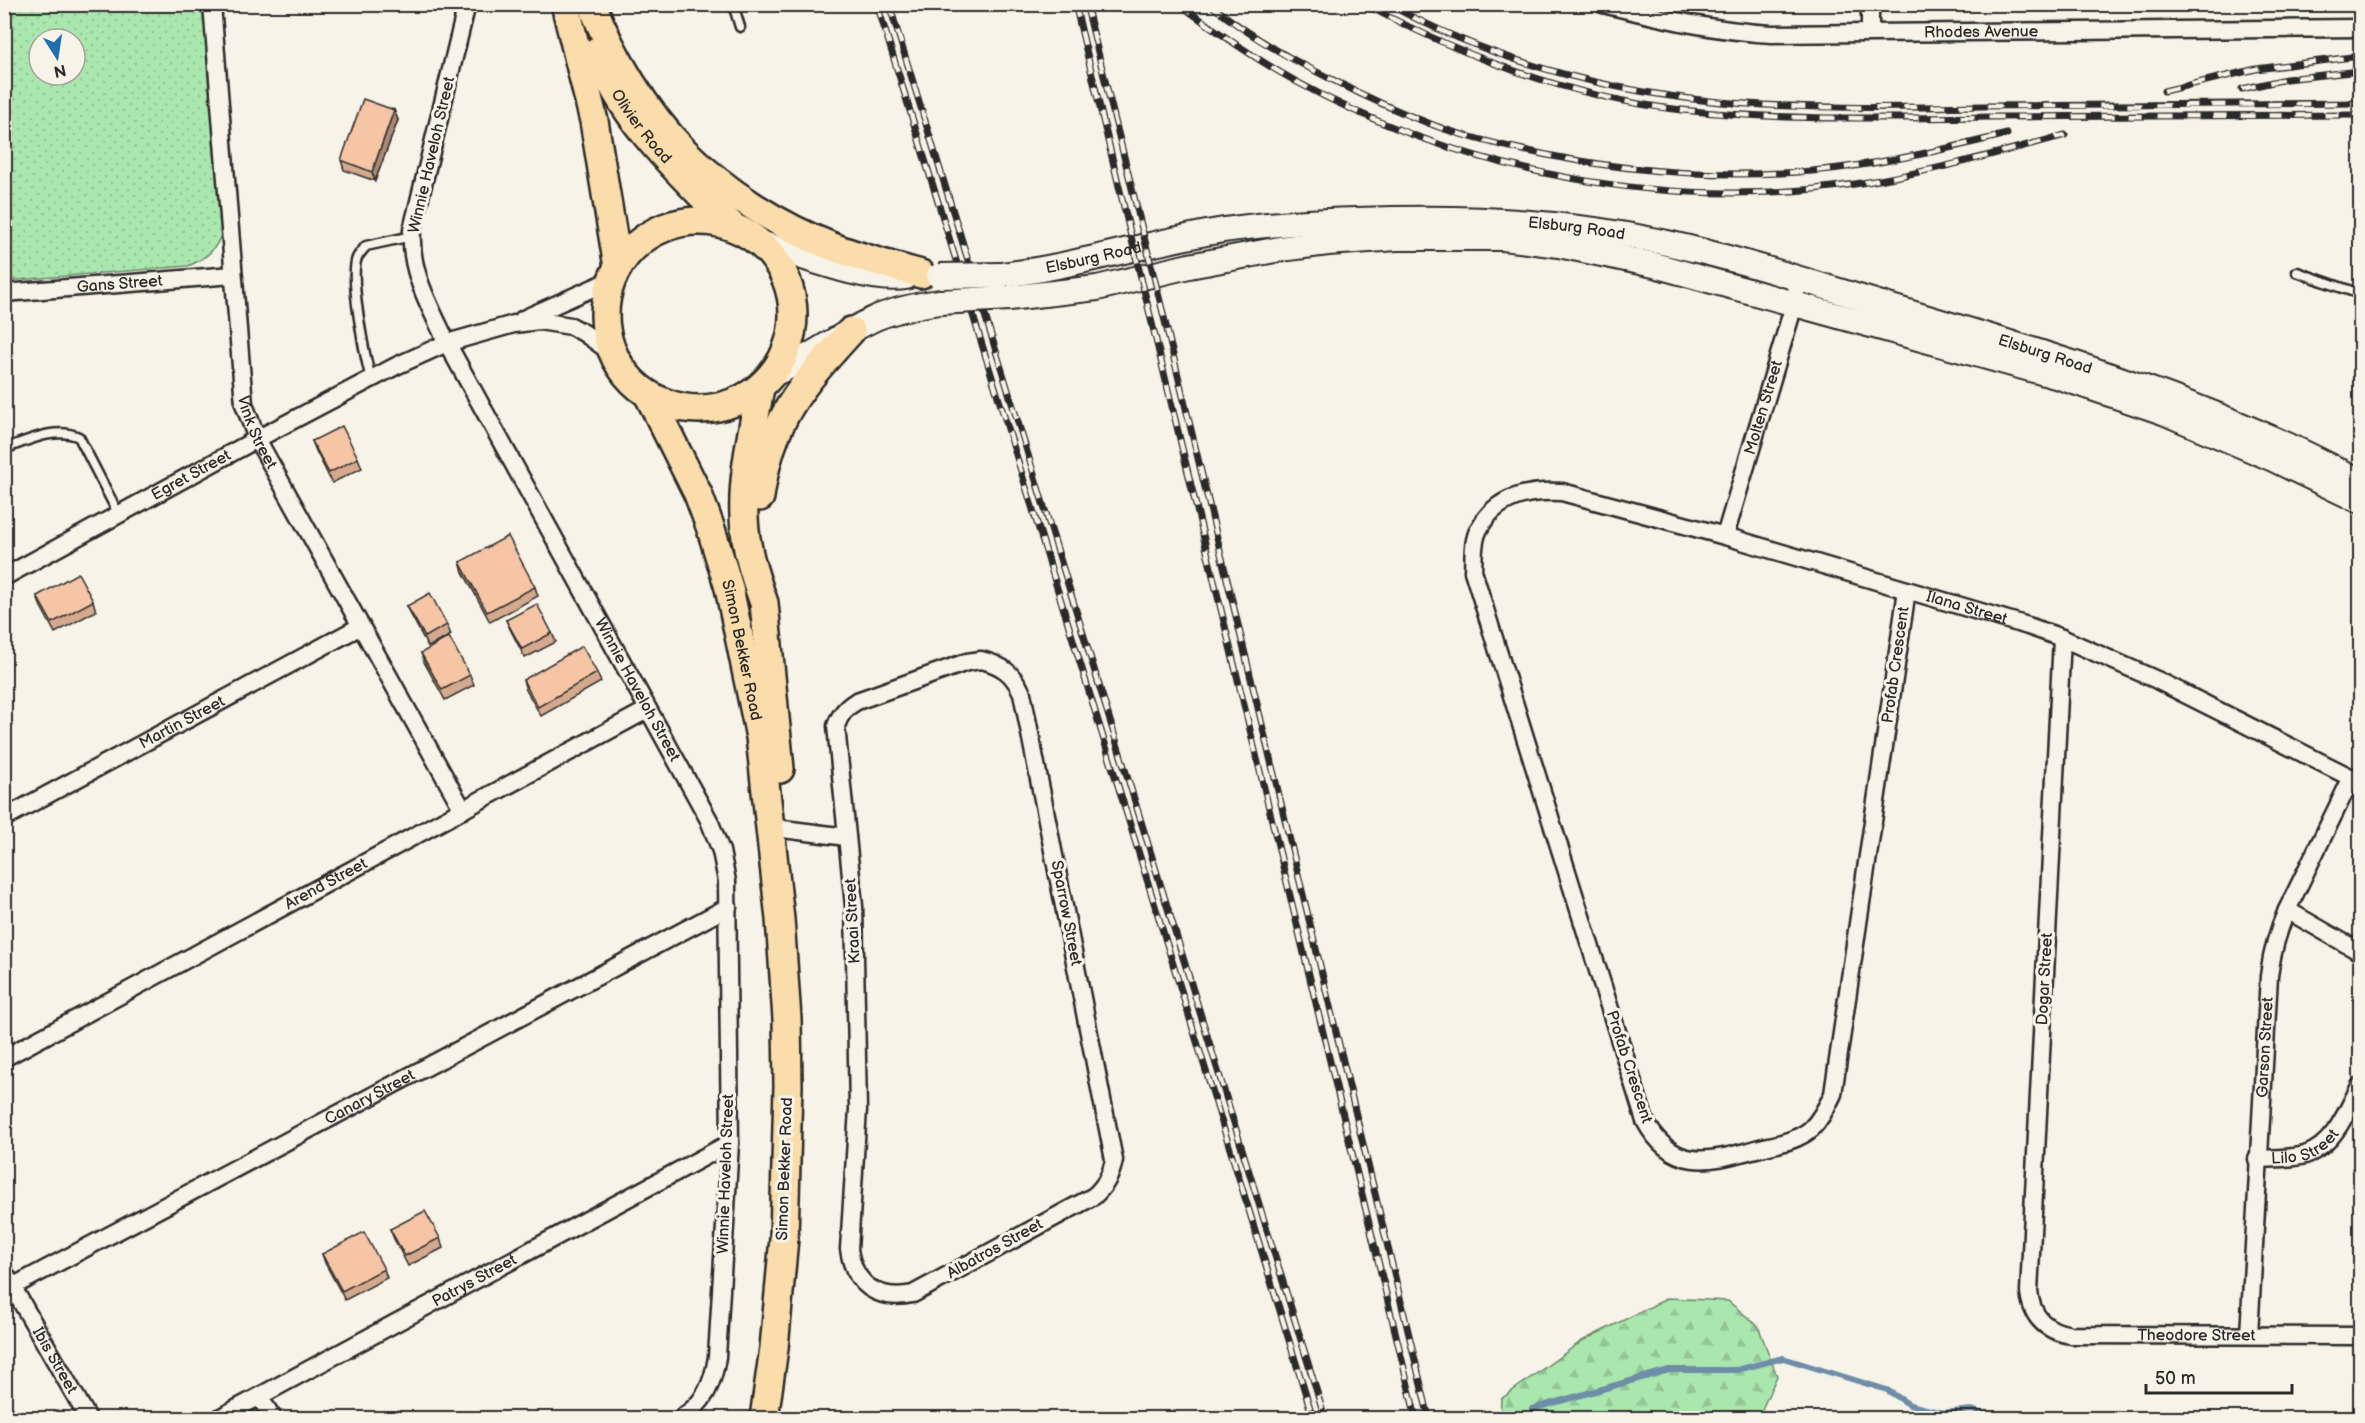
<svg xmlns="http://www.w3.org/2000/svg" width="2365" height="1423" font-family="'Balsamiq Sans',sans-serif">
	<defs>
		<pattern id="grass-dots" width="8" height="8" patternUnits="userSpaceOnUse" patternTransform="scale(1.5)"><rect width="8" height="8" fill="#aae7ae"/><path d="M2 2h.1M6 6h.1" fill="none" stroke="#92c696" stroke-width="1.8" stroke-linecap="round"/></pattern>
		<pattern id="forest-firs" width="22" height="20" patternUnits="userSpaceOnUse" patternTransform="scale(1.5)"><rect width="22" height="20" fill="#aae7ae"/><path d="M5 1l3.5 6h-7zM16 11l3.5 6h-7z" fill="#92c696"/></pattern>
	</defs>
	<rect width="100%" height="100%" fill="#f7f3e8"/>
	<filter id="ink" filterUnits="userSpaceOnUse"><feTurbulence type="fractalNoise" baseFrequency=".0167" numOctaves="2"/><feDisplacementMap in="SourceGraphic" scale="12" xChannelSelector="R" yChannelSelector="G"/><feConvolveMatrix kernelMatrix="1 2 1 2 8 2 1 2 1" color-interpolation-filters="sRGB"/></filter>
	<g filter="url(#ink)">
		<path fill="url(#grass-dots)" stroke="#6a896c" stroke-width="1.5" fill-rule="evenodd" d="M5,5H204L223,230C217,249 207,258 188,266L5,281ZM39,39H75V75H39Z"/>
		<path fill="url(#forest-firs)" stroke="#6a896c" stroke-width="1.5" d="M1668,1298L1728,1301L1758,1326L1777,1376L1758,1418H1500L1501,1399L1582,1341Z"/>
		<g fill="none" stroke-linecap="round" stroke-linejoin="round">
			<path stroke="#6e8da7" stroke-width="6" d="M1542,1418L1532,1409L1669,1370H1737L1783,1358L1887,1390L1910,1405L1942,1413L1972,1410L1995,1418"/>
			<defs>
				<g id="lane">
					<path d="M704,4H714"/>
					<path d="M733,4L740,27"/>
					<path d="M2297,272L2360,294"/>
					<path d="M371,379C365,357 349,277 357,258C359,254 363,250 366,246L412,236"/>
					<path d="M4,449C27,441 56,426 79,437L119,515"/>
				</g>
				<g id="street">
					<path id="s1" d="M212,4L244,404L257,439L463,810"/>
					<path id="s2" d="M467,4L412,230C409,272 430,306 447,343L709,820L721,851L727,881L730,1143L717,1357C713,1384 704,1404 681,1418"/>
					<path id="s3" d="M1603,4C1660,18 1714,31 1772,34L2360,28"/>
					<path d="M1870,4V32"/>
					<path id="s4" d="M4,293L233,275"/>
					<path d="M523,319L611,280"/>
					<path id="s5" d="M1725,536L1794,305L1798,279"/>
					<path id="s6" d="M4,577L257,439L396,366L447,343L514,324L539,321L571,326L584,333L612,353"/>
					<path id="s7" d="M1907,590L1833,1094C1827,1107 1821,1119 1811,1129C1797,1141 1777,1144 1760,1148C1711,1161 1674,1174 1645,1121L1473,571C1474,558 1472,541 1479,529C1496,496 1529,490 1562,492L1725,536L2028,626L2062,638L2157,680L2360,782"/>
					<path id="s8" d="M2062,638L2029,1292C2032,1318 2046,1331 2071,1335L2360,1336"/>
					<path d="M981,660C1002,665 1013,673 1022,693L1114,1160C1111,1175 1106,1185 1094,1196L913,1294C877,1301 854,1285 849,1249L858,1109L854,906L836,726C840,714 846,707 857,701L967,662Z"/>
					<path id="s9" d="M4,818L361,626"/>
					<path d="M769,823L783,829L847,837"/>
					<path d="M2287,910L2360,952"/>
					<path id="s10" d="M4,1058L647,710"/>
					<path id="s11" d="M2257,1159C2273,1158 2290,1159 2305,1155C2334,1146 2347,1111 2360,1086"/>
					<path id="s12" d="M4,1272L88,1418"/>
					<path id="s13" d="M12,1287L728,907"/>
					<path id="s14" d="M2249,1335L2269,976C2272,952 2277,932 2287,910L2352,777"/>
					<path d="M260,1398L273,1418"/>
					<path id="s15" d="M219,1418L730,1143"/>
				</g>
				<g id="secondary">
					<path d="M760,243C799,255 868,283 906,277"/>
					<path id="s16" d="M1002,275C1077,266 1149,242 1224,230C1279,222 1337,220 1393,219C1484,217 1578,223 1667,243C1749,261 1830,289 1911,313C2035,350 2160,388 2278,441C2306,453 2333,468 2360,481"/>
					<path d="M1009,298L1097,288L1189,266L1280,249L1328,243L1397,238H1503L1559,245L1654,265L2059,377L2163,412L2273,459L2360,501"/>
					<path d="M773,374C810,359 841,333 878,317C898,309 919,305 940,302"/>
				</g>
				<g id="primary">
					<path d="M565,4L594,121L618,267"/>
					<path d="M592,4C611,54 646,113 684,151C725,192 779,226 833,247C862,258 892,266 921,274"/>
					<path id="s17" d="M597,51C623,123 681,174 733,227"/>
					<circle cx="699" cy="315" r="94"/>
					<path d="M760,388C753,430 742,474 744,517C745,547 754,575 764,603L780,769"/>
					<path id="s18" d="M649,396L698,494L711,529L729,588L760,737L780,919L787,1019L788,1086L784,1238L774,1348L764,1418"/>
					<path d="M760,497C771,418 800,387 851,331"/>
				</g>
			</defs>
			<use href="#lane" stroke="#2b2b2b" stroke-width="13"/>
			<use href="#street" stroke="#2b2b2b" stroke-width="21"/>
			<use href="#secondary" stroke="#2b2b2b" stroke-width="28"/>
			<use href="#primary" stroke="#2b2b2b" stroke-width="32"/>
			<use href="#lane" stroke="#f7f3e8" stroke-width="8"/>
			<use href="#street" stroke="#f7f3e8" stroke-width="16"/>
			<use href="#secondary" stroke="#f7f3e8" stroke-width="24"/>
			<use href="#primary" stroke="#faddab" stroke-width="27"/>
			<defs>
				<g id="rail">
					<path d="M877,4L1313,1418"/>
					<path d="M889,4L1325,1418"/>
					<path d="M1075,4L1416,1418"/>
					<path d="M1086,4L1162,309L1429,1418"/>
					<path d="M1179,4C1218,32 1255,59 1297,82C1464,173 1666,212 1855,184C1926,173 1995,154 2065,135"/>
					<path d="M1210,4C1247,35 1290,59 1333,80C1366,97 1401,113 1436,126C1463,136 1492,143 1519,149C1615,171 1713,179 1812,171C1878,165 1943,150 2007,134"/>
					<path d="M1364,4C1462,56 1571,98 1682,110C1785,121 1889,118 1993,117C2116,116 2238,116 2360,115"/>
					<path d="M1388,4C1502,67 1635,99 1764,105C1837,109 1910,107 1983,106C2109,106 2235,105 2360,103"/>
					<path d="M2242,89L2286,79L2360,71"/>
					<path d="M2164,91L2256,69L2360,56"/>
				</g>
			</defs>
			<use href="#rail" stroke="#2b2b2b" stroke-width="7"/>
			<use href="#rail" stroke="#f7f3e8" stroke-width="4.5" stroke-dasharray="14" stroke-linecap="butt"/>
			<defs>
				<g id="secondary-bridge">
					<path d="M939,276L1002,275"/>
					<path d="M940,302L1009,298"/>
				</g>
			</defs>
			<use href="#secondary-bridge" stroke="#2b2b2b" stroke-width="28" stroke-linecap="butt"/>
			<use href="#secondary-bridge" stroke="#f7f3e8" stroke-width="24"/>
		</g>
		<g fill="#d4a98e" stroke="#2b2b2b" stroke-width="1.5">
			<path d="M394,110L398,120L375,181L344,170L341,160Z"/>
			<path d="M312,441L358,458L362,468L332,483L316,451Z"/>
			<path d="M460,562L535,587L538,596L490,622L463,572Z"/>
			<path d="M37,596L93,601L96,611L55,633L40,605Z"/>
			<path d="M407,606L447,625L451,635L428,647L411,615Z"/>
			<path d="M506,620L552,633L556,642L525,658L510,629Z"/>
			<path d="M421,653L470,675L474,685L445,700L424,662Z"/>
			<path d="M597,673L601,682L541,716L526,690L523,680Z"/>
			<path d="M390,1229L440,1238L443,1248L408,1266L394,1239Z"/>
			<path d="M322,1254L384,1269L387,1278L345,1300L325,1263Z"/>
		</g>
		<path fill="#ac8a74" stroke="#2b2b2b" stroke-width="1.5" d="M394,110L398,120L375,181L372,172Z"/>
		<g fill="#f6c5a5" stroke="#2b2b2b" stroke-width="1.5">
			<path d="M363,99L394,110L372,172L341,160Z"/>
			<path d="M342,426L358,458L329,473L312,441Z"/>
			<path d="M508,536L535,587L487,612L460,562Z"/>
			<path d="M78,573L93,601L52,623L37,596Z"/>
			<path d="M430,593L447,625L425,637L407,606Z"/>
			<path d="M537,604L552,633L522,649L506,620Z"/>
			<path d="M449,637L470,675L442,690L421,653Z"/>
			<path d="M582,646L597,673L538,707L523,680Z"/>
			<path d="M425,1211L440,1238L405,1256L390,1229Z"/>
			<path d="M364,1232L384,1269L342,1291L322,1254Z"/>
		</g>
	</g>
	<g text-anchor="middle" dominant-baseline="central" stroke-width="6" stroke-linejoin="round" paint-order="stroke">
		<g font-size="16" fill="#2b2b2b" stroke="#f7f3e8">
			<text stroke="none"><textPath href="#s3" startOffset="381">Rhodes Avenue</textPath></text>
			<text stroke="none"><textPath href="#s17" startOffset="88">Olivier Road</textPath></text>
			<text transform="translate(432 155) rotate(-77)">Winnie Haveloh Street</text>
			<text stroke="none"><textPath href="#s16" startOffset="580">Elsburg Road</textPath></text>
			<text stroke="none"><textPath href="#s16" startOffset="93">Elsburg Road</textPath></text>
			<text stroke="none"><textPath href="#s4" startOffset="116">Gans Street</textPath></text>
			<text stroke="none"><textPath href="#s16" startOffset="1066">Elsburg Road</textPath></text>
			<text stroke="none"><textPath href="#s5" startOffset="134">Molten Street</textPath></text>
			<text stroke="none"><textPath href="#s1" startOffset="432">Vink Street</textPath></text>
			<text stroke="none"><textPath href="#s6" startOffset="213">Egret Street</textPath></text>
			<text stroke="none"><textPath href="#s7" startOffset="1875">Ilana Street</textPath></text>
			<text stroke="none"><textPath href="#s18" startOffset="272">Simon Bekker Road</textPath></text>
			<text transform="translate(1896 665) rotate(-82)">Profab Crescent</text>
			<text stroke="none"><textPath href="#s2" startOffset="748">Winnie Haveloh Street</textPath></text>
			<text stroke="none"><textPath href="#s9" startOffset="202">Martin Street</textPath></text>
			<text stroke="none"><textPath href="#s10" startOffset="366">Arend Street</textPath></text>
			<text transform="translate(1066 913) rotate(79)">Sparrow Street</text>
			<text transform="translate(853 921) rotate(-93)">Kraai Street</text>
			<text transform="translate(2045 979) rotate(-87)">Dogar Street</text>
			<text stroke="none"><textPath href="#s14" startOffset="288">Garson Street</textPath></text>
			<text transform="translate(1629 1067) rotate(72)">Profab Crescent</text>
			<text stroke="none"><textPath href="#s13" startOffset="405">Canary Street</textPath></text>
			<text stroke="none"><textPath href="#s11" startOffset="51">Lilo Street</textPath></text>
			<text transform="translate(785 1169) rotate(-88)">Simon Bekker Road</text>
			<text transform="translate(726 1174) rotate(-88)">Winnie Haveloh Street</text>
			<text transform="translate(995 1249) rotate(-29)">Albatros Street</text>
			<text stroke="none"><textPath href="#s15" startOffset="290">Patrys Street</textPath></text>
			<text stroke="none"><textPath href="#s8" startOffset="846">Theodore Street</textPath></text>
			<text stroke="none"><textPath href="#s12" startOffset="102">Ibis Street</textPath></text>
		</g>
	</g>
	<rect width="2365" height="1423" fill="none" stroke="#f7f3e8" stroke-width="24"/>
	<rect x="12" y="12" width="2341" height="1399" fill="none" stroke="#2b2b2b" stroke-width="2" filter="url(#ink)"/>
	<g transform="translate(57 57) rotate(168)"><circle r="28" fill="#f7f3e8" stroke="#a5a39c" stroke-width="1.5"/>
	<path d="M0-4.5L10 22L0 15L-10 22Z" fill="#1f6fb2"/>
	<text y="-9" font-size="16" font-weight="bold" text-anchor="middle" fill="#2b2b2b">N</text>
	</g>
	<path d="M2146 1384v9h146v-9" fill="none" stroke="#2b2b2b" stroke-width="3"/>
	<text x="2155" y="1384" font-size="18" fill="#2b2b2b" stroke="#f7f3e8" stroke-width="4.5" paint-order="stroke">50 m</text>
</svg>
